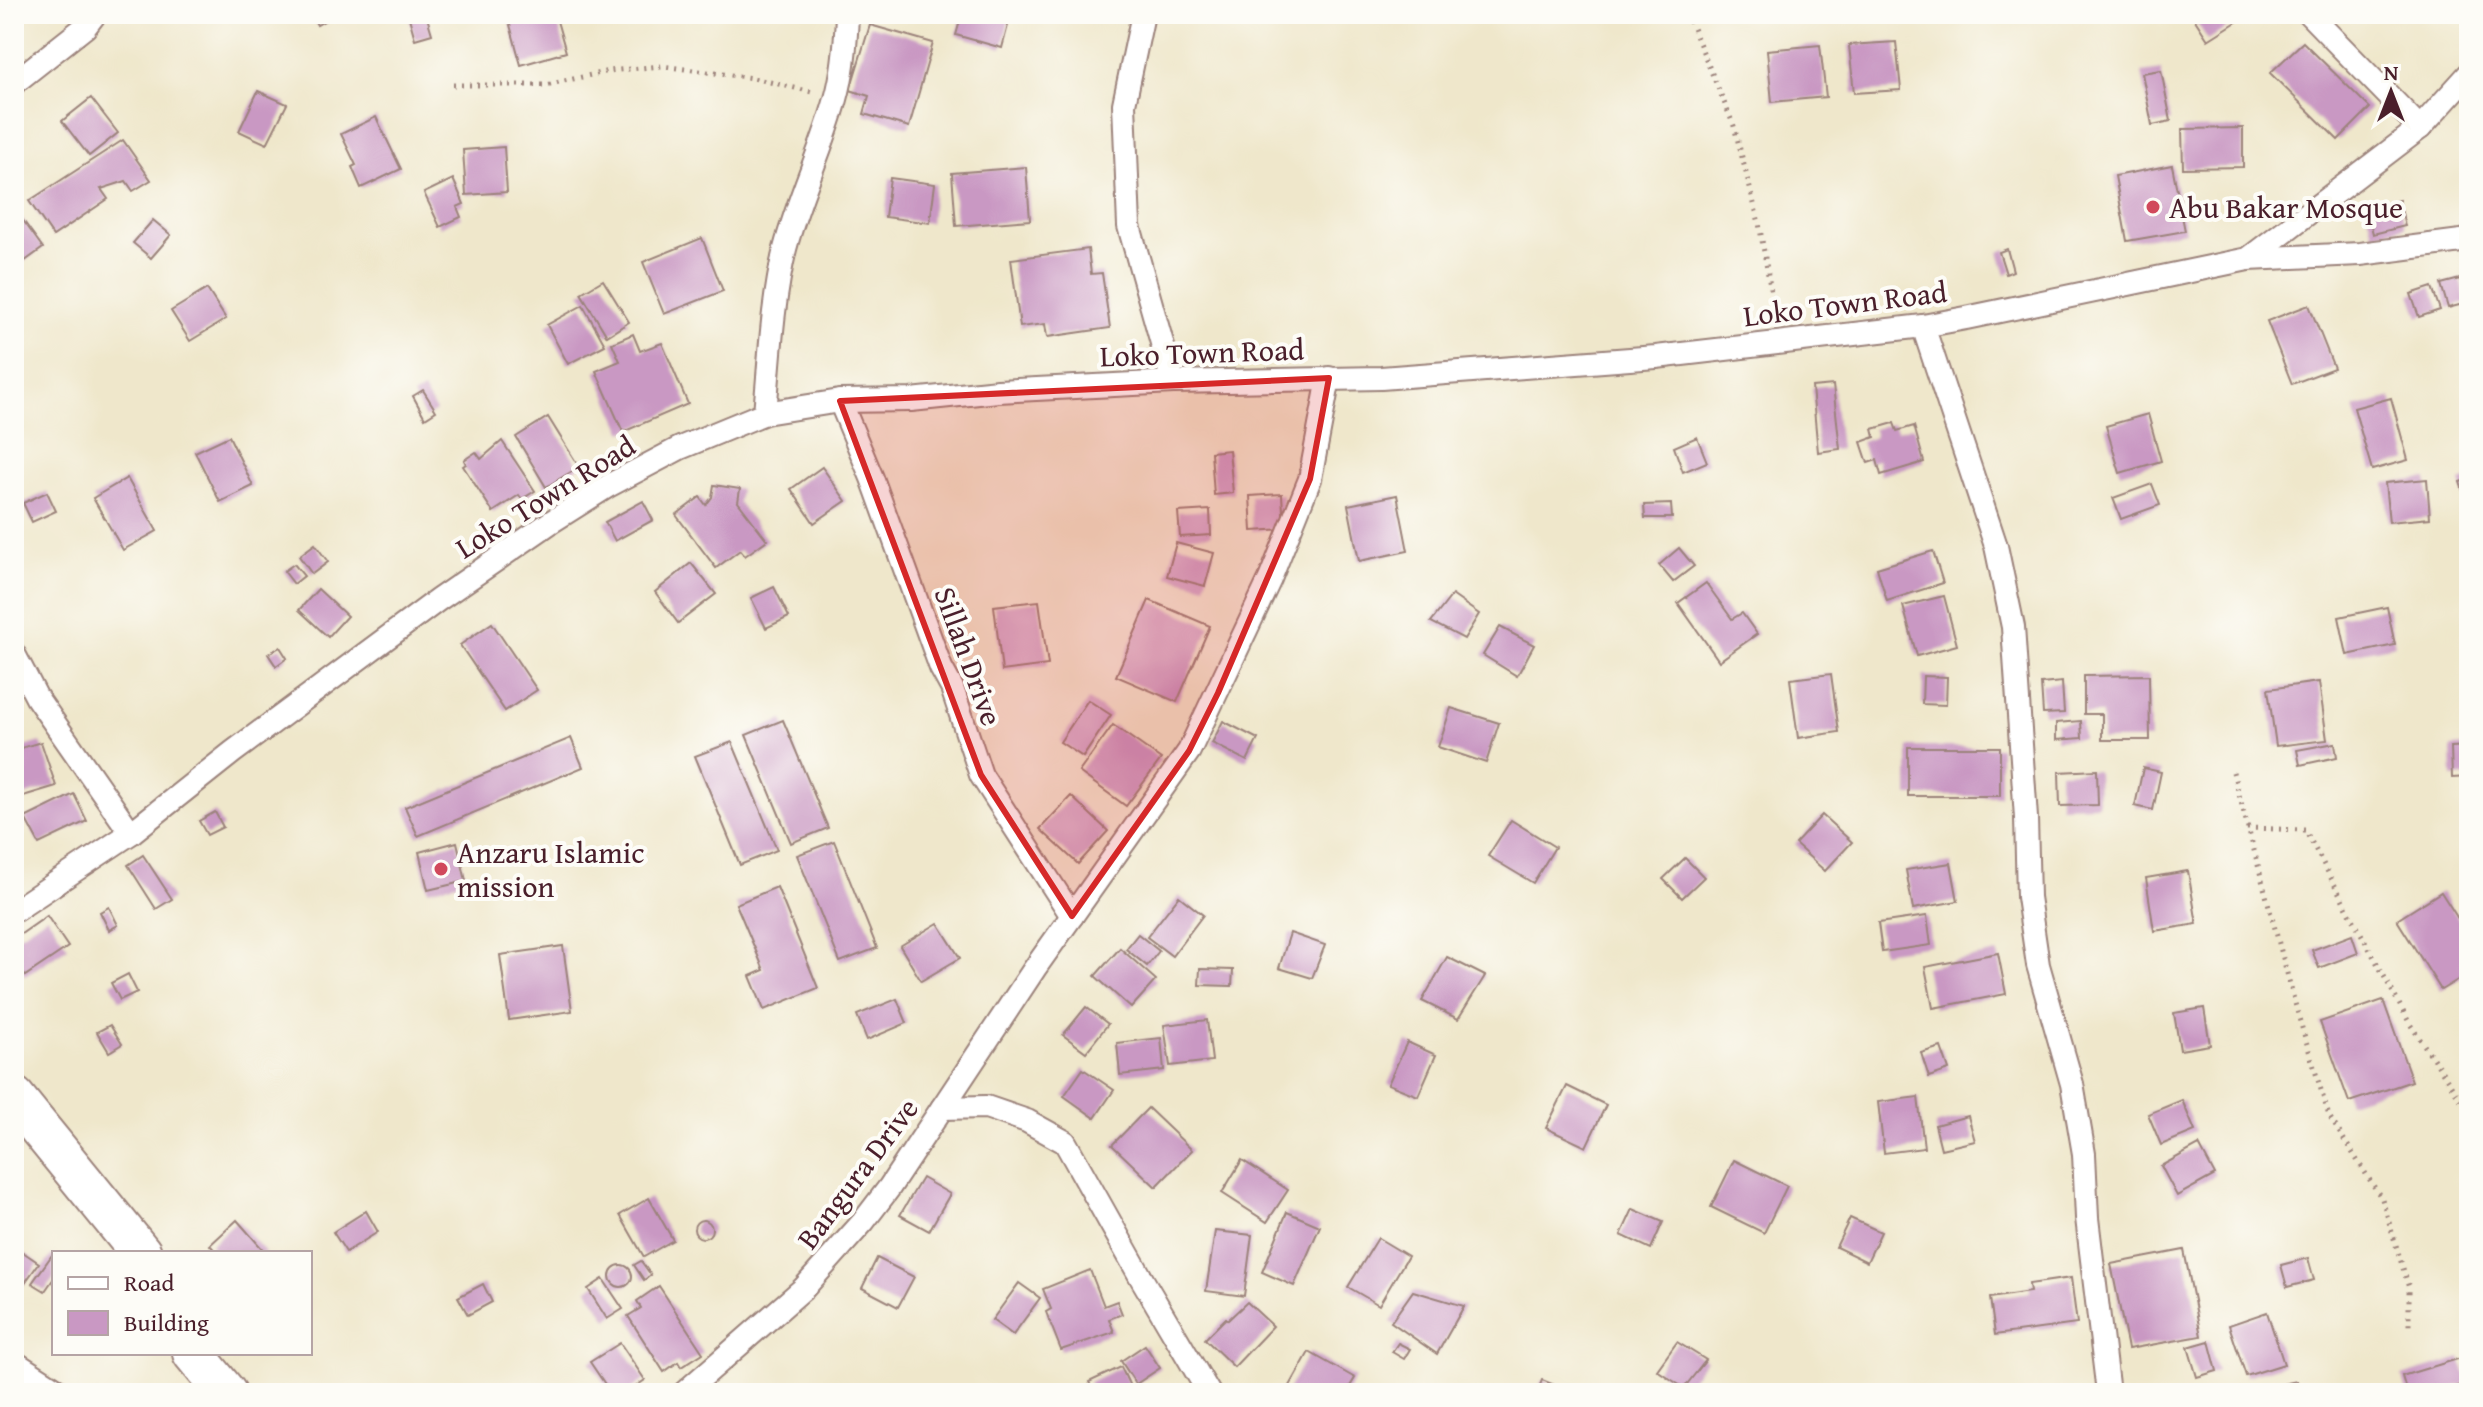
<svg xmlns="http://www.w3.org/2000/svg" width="2483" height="1407" font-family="'Gentium Book Plus',serif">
	<rect width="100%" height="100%" fill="#fdfcf7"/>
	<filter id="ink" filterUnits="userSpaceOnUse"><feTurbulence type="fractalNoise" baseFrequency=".0125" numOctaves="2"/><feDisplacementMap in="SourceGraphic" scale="16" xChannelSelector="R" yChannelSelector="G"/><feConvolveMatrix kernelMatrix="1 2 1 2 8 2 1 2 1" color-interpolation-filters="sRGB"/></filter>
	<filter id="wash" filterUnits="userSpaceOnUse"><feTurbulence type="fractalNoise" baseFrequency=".006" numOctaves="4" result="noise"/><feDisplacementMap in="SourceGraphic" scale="32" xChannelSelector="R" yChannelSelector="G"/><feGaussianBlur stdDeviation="1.8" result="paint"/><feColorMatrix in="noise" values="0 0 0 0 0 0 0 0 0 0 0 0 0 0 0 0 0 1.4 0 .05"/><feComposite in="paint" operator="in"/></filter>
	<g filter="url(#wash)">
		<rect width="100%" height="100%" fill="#efe7cb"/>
		<g id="blocks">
			<g fill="#c998c3">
				<path d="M311,14H336L317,25Z"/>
				<path d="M408,14H426L432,34L415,39Z"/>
				<path d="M507,14H555L566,52L521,65Z"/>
				<path d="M962,14H1011L1002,48L956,35Z"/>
				<path d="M2204,14H2249L2208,40L2195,20Z"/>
				<path d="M870,25L933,43L909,127L864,114L869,96L850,90Z"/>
				<path d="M1896,42L1901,90L1854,93L1849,45Z"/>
				<path d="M2303,42L2370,108L2338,140L2270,73Z"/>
				<path d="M1820,45L1826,97L1772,102L1767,50Z"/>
				<path d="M2161,70L2171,121L2152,125L2142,73Z"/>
				<path d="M258,91L287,104L267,144L239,131Z"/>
				<path d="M91,98L118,133L89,156L62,121Z"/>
				<path d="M376,117L401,169L361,188L352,167L356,165L341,134Z"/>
				<path d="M2243,128V167L2183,168L2182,129Z"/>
				<path d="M123,140L151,180L133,191L126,181L101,189L108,199L53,236L29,201Z"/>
				<path d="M504,147L507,192L466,195L463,150Z"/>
				<path d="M2172,165L2185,231L2127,241L2115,176Z"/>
				<path d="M1026,167L1030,220L956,226L952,173Z"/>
				<path d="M890,178L935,184L930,223L885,217Z"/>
				<path d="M453,179L464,204L457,207L461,217L440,227L424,193Z"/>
				<path d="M2399,200L2405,226L2373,234L2367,208Z"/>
				<path d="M17,212L43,248L14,269V213Z"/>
				<path d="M153,220L171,235L151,258L133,243Z"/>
				<path d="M702,238L723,291L664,314L643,262Z"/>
				<path d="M1088,249L1091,274L1102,273L1110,328L1047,337L1045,324L1020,327L1011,259Z"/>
				<path d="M2007,249L2013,271L2006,274L1999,252Z"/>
				<path d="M2460,279L2467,303L2448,308L2441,284Z"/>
				<path d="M603,280L629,322L607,336L581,293Z"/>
				<path d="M2432,287L2440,310L2419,317L2411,294Z"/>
				<path d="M207,289L226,319L190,341L171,311Z"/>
				<path d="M583,305L605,345L568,364L547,325Z"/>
				<path d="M2309,305L2334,368L2292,384L2267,321Z"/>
				<path d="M633,334L640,351L662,343L688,404L623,432L596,371L620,361L612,343Z"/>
				<path d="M1833,385L1840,449L1818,452L1812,387Z"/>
				<path d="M423,390L436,411L425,418L413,396Z"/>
				<path d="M2391,398L2408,460L2372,470L2354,408Z"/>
				<path d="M2148,414L2161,461L2120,473L2106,426Z"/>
				<path d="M548,417L579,467L546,487L516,437Z"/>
				<path d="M1894,423L1897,431L1914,426L1924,462L1881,475L1877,460L1868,463L1861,442L1875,437L1873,429Z"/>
				<path d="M229,436L253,486L220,502L195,452Z"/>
				<path d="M1697,437L1707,462L1683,472L1674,447Z"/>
				<path d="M502,441L535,491L522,499L519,495L493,512L463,466L466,464L464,460L476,452L481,459Z"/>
				<path d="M1229,450L1233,493L1214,495L1211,452Z"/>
				<path d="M822,467L846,501L814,523L791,489Z"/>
				<path d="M127,478L157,531L123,550L93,498Z"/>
				<path d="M2427,479L2430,518L2389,522L2385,483Z"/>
				<path d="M2469,479V499L2466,500L2460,482Z"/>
				<path d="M2152,484L2160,505L2121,519L2113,498Z"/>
				<path d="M714,485L740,489L738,502L767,540L745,556L740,550L716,568L676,515L700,497L706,505L712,497Z"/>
				<path d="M47,492L56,511L32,522L23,503Z"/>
				<path d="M1282,494L1284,529L1252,531L1250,496Z"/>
				<path d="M1397,495L1408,551L1359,561L1348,505Z"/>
				<path d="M643,501L653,520L615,541L605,522Z"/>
				<path d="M1671,504L1672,518H1645L1644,505Z"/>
				<path d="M1210,510L1211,535L1180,537L1178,512Z"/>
				<path d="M1176,543L1214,553L1205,586L1167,576Z"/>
				<path d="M315,544L328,562L312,574L299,556Z"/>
				<path d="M1679,548L1694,566L1673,582L1659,565Z"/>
				<path d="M1933,551L1943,583L1887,601L1877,568Z"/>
				<path d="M691,563L716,594L678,623L655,592Z"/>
				<path d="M294,564L304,576L294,584L284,571Z"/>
				<path d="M1706,583L1732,619L1742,613L1757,634L1719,661L1678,603Z"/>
				<path d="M774,587L789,617L766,628L751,598Z"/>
				<path d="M318,589L347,616L328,637L299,610Z"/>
				<path d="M1452,595L1479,614L1464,639L1431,622Z"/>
				<path d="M1944,596L1957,645L1917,656L1903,606Z"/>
				<path d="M1149,600L1210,626L1177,702L1116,676Z"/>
				<path d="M1039,601L1048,665L1002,671L994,606Z"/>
				<path d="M2387,607L2395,645L2347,655L2339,617Z"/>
				<path d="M492,623L537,690L505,711L460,645Z"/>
				<path d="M1500,627L1534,645L1517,676L1483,655Z"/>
				<path d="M280,647L287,658L276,666L268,654Z"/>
				<path d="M1831,674L1839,732L1798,738L1790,679Z"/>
				<path d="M2149,675L2150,740H2102V714H2084V676Z"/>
				<path d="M1923,676L1947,677L1946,705L1922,704Z"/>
				<path d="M2062,682L2064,713L2043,714L2041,684Z"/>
				<path d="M2319,682L2327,740L2276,746L2268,689Z"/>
				<path d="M1088,700L1111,715L1083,757L1060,742Z"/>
				<path d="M1451,708L1499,723L1486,763L1438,747Z"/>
				<path d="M783,720L828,828L791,843L746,735Z"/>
				<path d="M1223,721L1258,739L1247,761L1212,743Z"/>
				<path d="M2081,721L2082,738L2056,740V723Z"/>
				<path d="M1113,725L1161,759L1126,806L1079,772Z"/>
				<path d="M571,738L583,767L418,836L405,807Z"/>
				<path d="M41,742L56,786L20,797L14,778V750Z"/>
				<path d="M732,742L777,850L740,865L695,756Z"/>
				<path d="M2335,743L2337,757L2300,765L2297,750Z"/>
				<path d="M2469,746V777L2452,778L2451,747Z"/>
				<rect x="1908" y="747" width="92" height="49"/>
				<path d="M2143,768L2161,772L2153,810L2135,806Z"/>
				<path d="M2097,770L2098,805L2060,806L2059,772Z"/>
				<path d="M74,794L87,821L39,844L25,818Z"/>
				<path d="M1071,796L1108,831L1078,864L1040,829Z"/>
				<path d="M215,812L223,827L207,835L199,821Z"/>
				<path d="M1822,815L1852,842L1825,871L1795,844Z"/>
				<path d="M1511,820L1555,847L1533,883L1488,856Z"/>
				<path d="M834,841L877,948L840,962L797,855Z"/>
				<path d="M457,842L466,881L428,890L419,852Z"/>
				<path d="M143,855L172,899L156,909L128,865Z"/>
				<path d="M1685,858L1704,877L1682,898L1663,879Z"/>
				<path d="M1951,863L1958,901L1913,909L1906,870Z"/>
				<path d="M2188,871L2197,924L2154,931L2146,878Z"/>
				<path d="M777,887L818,988L764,1010L750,976L764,970L736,904Z"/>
				<path d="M2441,892L2469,936V973L2441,990L2397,920Z"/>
				<path d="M1179,896L1203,915L1172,956L1147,937Z"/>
				<path d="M109,907L118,925L109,930L100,912Z"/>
				<path d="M47,916L68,947L25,976L14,960V939Z"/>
				<path d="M1927,916L1931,945L1882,952L1878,923Z"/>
				<path d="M938,923L960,958L921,981L900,946Z"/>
				<path d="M1290,933L1325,945L1312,978L1279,968Z"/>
				<path d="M1138,934L1159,951L1147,966L1126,949Z"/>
				<path d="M2352,935L2358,953L2319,968L2312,950Z"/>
				<path d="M563,946L572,1011L509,1020L500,955Z"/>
				<path d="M1120,948L1156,980L1131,1008L1095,976Z"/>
				<path d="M1998,953L2006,994L1933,1008L1925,967Z"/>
				<path d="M1447,957L1485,976L1458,1019L1422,1001Z"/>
				<path d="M1200,969L1233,970L1232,986L1199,985Z"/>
				<path d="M128,974L137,992L120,1000L111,983Z"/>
				<path d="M897,999L907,1023L867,1040L857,1015Z"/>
				<path d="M2383,1000L2412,1081L2349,1102L2320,1022Z"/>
				<path d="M1086,1007L1108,1024L1086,1052L1063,1035Z"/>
				<path d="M2204,1008L2210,1045L2180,1050L2174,1013Z"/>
				<path d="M1207,1020L1212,1061L1170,1066L1164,1025Z"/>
				<path d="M110,1025L122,1044L109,1052L97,1032Z"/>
				<path d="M1161,1038L1164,1070L1120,1075L1117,1043Z"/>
				<path d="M1407,1042L1436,1055L1418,1096L1388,1084Z"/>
				<path d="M1941,1047L1949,1070L1929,1077L1921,1053Z"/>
				<path d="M1083,1069L1114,1090L1095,1118L1064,1096Z"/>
				<path d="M1567,1086L1606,1105L1586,1147L1546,1128Z"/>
				<path d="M1918,1097L1924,1148L1884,1153L1878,1102Z"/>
				<path d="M2182,1100L2195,1131L2161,1145L2148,1114Z"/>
				<path d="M1148,1108L1192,1150L1156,1187L1112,1145Z"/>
				<path d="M1968,1116L1975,1141L1941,1149L1935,1125Z"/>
				<path d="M2199,1145L2215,1175L2177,1196L2161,1166Z"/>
				<path d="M1242,1160L1288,1190L1267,1222L1222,1193Z"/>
				<path d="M1734,1160L1787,1186L1764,1233L1711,1207Z"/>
				<path d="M922,1178L950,1194L929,1231L900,1215Z"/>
				<path d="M649,1198L673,1240L644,1257L620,1215Z"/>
				<path d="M1633,1209L1663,1222L1651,1249L1621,1235Z"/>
				<path d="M366,1211L378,1232L346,1252L333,1232Z"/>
				<path d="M1287,1212L1320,1226L1294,1286L1262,1272Z"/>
				<path d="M1850,1218L1881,1232L1867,1262L1836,1247Z"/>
				<path d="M237,1220L266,1253H217L210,1245Z"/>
				<circle cx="703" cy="1229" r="9"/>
				<path d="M1215,1231L1252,1235L1244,1296L1206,1291Z"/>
				<path d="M1378,1238L1408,1256L1379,1305L1348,1287Z"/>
				<path d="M14,1246L39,1263L14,1298Z"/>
				<path d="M2184,1250L2201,1336L2128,1349L2111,1264Z"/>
				<path d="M52,1255L54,1256V1278L45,1291L32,1283Z"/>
				<path d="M877,1258L914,1277L898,1307L862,1288Z"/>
				<path d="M2308,1258L2314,1280L2287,1287L2281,1265Z"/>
				<path d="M641,1261L651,1275L644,1280L634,1265Z"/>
				<circle cx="621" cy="1276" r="11"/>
				<path d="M1090,1270L1104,1306L1117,1301L1122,1314L1109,1319L1114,1332L1061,1350L1046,1312L1051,1309L1043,1289Z"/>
				<path d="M2071,1278L2077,1324L1995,1335L1990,1298L2030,1292L2029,1284Z"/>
				<path d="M603,1279L623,1309L607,1319L588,1289Z"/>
				<path d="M1019,1283L1040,1298L1013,1335L992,1320Z"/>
				<path d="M483,1284L492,1302L468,1315L458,1297Z"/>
				<path d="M659,1286L703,1353L681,1367L678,1362L664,1372L628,1316L641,1308L637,1301Z"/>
				<path d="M1413,1291L1464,1306L1437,1354L1391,1322Z"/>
				<path d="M1247,1302L1273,1326L1234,1367L1205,1339L1226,1318L1228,1320Z"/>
				<path d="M2267,1312L2284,1364L2246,1376L2229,1325Z"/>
				<path d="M2209,1341L2217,1371L2197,1377L2188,1347Z"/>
				<path d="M1677,1342L1706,1360L1684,1388L1657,1370Z"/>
				<path d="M620,1343L645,1380L626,1393H611L590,1362Z"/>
				<path d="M1398,1343L1410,1349L1404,1359L1392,1352Z"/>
				<path d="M1145,1345L1160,1368L1136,1384L1121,1361Z"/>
				<path d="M1309,1352L1355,1378L1346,1393H1286Z"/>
				<path d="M2461,1358L2468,1383L2434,1393H2407L2402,1376Z"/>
				<path d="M1121,1367L1133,1393H1094L1089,1382Z"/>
				<path d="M1542,1380L1574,1393H1537Z"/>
				<path d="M2297,1381L2300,1393H2244V1392Z"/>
			</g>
		</g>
	</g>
	<g filter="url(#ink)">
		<use href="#blocks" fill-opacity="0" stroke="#9c837b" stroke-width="2"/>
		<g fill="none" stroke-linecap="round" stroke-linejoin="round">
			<defs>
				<g id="street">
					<path d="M1143,14L1124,104L1129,226L1173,382"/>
					<path d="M2309,14L2420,128"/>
					<path d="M14,83L85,27L95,14"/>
					<path d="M2248,259L2360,254L2469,240"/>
					<path d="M1923,326L1996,546L2013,627L2026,818L2028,897L2038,965L2072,1084L2084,1154L2087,1218L2108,1393"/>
					<path d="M840,401L872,478L941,668L952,688L981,775L1072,916"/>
					<path d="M765,413C770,358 772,303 785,249C798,198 822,150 836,99C844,71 846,42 847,14"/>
					<path d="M14,654L37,698L131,833"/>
					<path d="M14,911L131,833L233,752L438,600L551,522L608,486L680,448L765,413L840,401L911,400L998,391L1173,382L1381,378L1656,357L1923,326L1966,318L2248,259L2420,128L2469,74"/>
					<path d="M942,1108L986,1107L1027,1121L1065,1142L1143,1281L1209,1393"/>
					<path d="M14,1362L62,1393"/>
					<path d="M684,1393L804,1288L863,1222L889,1188L1035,968L1189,751L1270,579L1310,479L1329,378"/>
				</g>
				<g id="highway">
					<path d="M14,1097L141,1253"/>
					<path d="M193,1353L226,1393"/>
				</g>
			</defs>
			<use href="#street" stroke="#9c837b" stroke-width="26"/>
			<use href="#highway" stroke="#9c837b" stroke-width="44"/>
			<g stroke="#9c837b" stroke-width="5" stroke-dasharray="2 6" stroke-linecap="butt">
				<path d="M1687,14L1734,126L1759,223L1776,321"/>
				<path d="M453,85H546L609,71L662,66L753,78L816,93"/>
				<path d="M2233,772L2299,1018L2329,1116L2382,1199L2409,1288V1326"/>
				<path d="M2247,828L2305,830L2410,1024L2469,1112"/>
			</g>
			<use href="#street" stroke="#fff" stroke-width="22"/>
			<use href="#highway" stroke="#fff" stroke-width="40"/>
		</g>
	</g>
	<path fill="#d62828" fill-opacity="0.2" stroke="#d62828" stroke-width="6" stroke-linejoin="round" d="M1329,378L1310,479L1218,693L1189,751L1072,916L981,775L840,401Z"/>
	<g fill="#d1495b" stroke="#fdfcf7" stroke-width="3">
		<circle cx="2153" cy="207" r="8"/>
		<circle cx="441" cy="869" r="8"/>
	</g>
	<g text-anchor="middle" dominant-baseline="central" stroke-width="8" stroke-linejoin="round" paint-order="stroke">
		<g font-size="30" fill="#4a1f2b" stroke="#fdfcf7" text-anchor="start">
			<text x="2169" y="207">Abu Bakar Mosque</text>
			<text x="457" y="852">Anzaru Islamic<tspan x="457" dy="34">mission</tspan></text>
		</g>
		<g font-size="30" fill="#4a1f2b" stroke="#fdfcf7">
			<text transform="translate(1845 303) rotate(-7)">Loko Town Road</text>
			<text transform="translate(1202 352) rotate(-2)">Loko Town Road</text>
			<text transform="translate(545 496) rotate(-32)">Loko Town Road</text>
			<text transform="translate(969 656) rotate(70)">Sillah Drive</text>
			<text transform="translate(857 1173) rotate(-53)">Bangura Drive</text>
		</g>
	</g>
	<rect width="2483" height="1407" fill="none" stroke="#fdfcf7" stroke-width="48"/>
	<rect x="52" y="1251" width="260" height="104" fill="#fdfcf7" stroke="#b5a4a5" stroke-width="2"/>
	<rect x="68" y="1277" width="40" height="12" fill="#ffffff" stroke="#b5a4a5" stroke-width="2"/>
	<text x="124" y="1291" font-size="24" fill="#4a1f2b">Road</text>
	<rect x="68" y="1311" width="40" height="24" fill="#c998c3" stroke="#b5a4a5" stroke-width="2"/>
	<text x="124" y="1331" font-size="24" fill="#4a1f2b">Building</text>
	<g transform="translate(2391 92)" stroke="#fdfcf7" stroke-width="6" paint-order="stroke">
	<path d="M0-6L14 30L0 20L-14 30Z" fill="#4a1f2b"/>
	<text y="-12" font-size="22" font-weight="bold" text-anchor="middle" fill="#4a1f2b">N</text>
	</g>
</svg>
